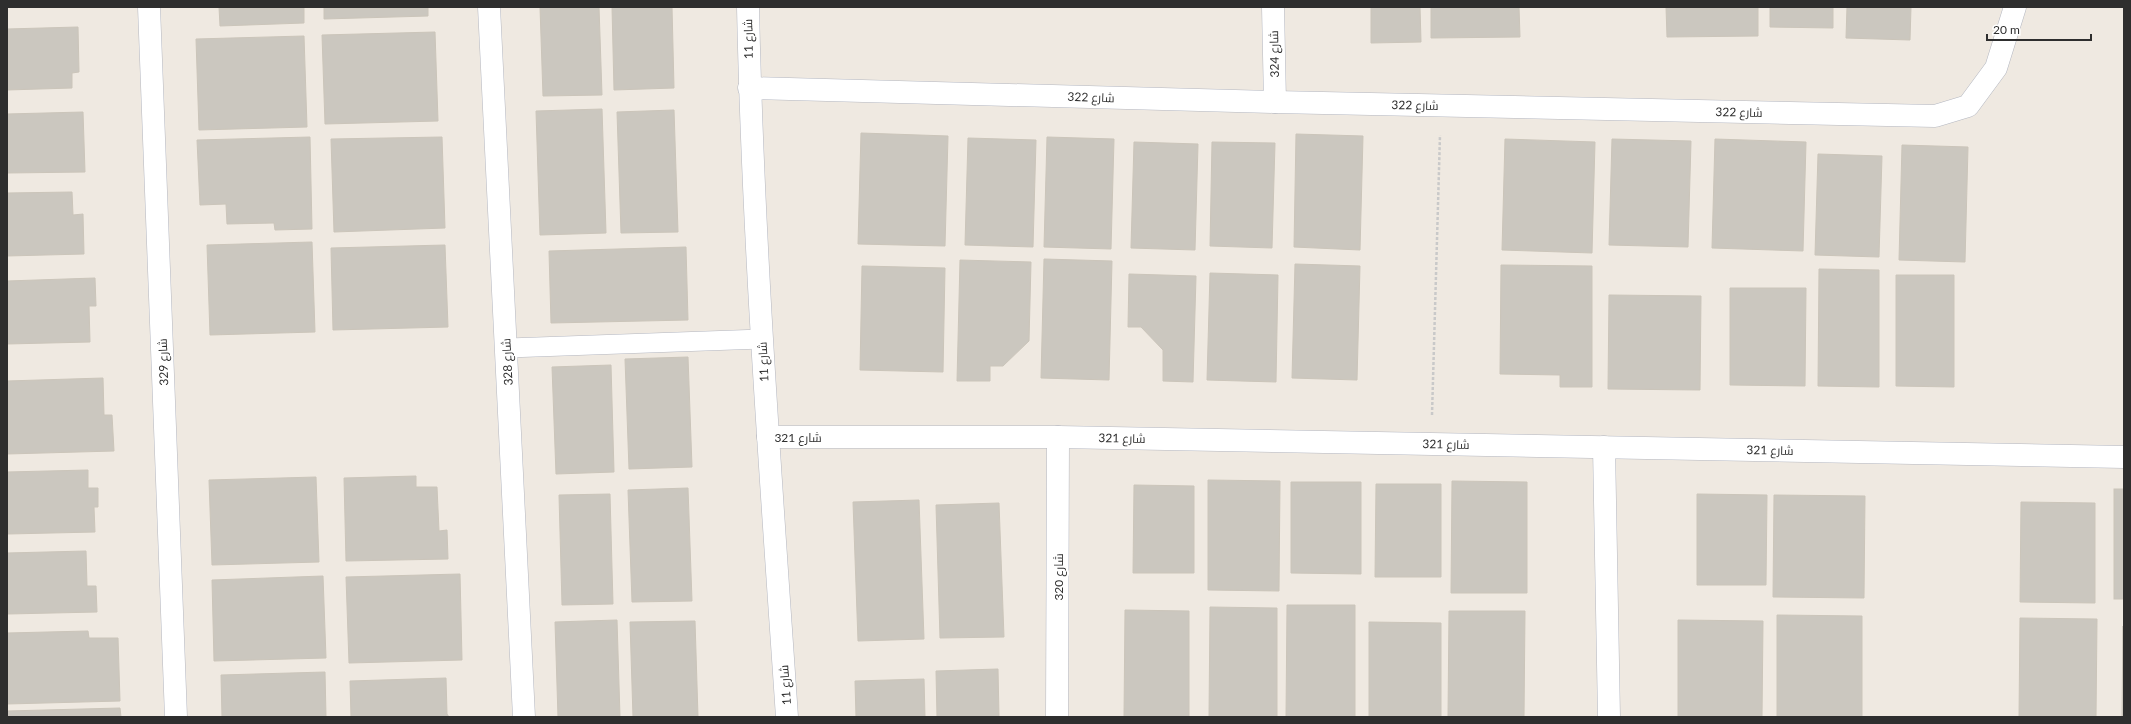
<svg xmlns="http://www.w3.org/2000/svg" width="2131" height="724" font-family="Lato,Cairo,sans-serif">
	<rect width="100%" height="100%" fill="#efe9e1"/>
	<g fill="#cbc7bf" stroke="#cbc5ba">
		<path d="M219,7H304V23L220,26Z"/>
		<path d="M324,7H428V16L324,19Z"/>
		<path d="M540,7H599L602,95L543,96Z"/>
		<path d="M612,7H672L674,88L614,90Z"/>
		<path d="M1371,7H1420L1421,42L1371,43Z"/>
		<path d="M1431,7H1519L1520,37L1431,38Z"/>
		<path d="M1666,7H1758V36L1667,37Z"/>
		<path d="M1770,7H1833V28L1770,27Z"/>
		<path d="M1847,7H1911L1910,40L1846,38Z"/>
		<path d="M78,27L79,72L72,73V88L7,90V29Z"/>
		<path d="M435,32L438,121L325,124L322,35Z"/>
		<path d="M304,36L307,127L199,130L196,39Z"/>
		<path d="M602,109L606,233L540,235L536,111Z"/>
		<path d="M674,110L678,232L621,233L617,112Z"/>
		<path d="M83,112L85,172L7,173V114Z"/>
		<path d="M861,133L948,136L945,246L858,244Z"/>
		<path d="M1296,134L1363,136L1360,250L1294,247Z"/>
		<path d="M310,137L312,229L275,230L274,223L227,224L226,204L200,205L197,140Z"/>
		<path d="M442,137L445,228L334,232L331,139Z"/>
		<path d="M1047,137L1114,139L1111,249L1044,247Z"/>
		<path d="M968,138L1036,140L1033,247L965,245Z"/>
		<path d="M1505,139L1595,142L1592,253L1502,250Z"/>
		<path d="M1612,139L1691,141L1688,247L1609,245Z"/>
		<path d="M1715,139L1806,142L1803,251L1712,248Z"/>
		<path d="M1134,142L1198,144L1195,250L1131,248Z"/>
		<path d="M1212,142L1275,143L1272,248L1210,246Z"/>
		<path d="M1902,145L1968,147L1965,262L1899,260Z"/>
		<path d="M1818,154L1882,156L1879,257L1815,255Z"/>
		<path d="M72,192L73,215L83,214L84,254L7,256V193Z"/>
		<path d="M312,242L315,332L210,335L207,245Z"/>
		<path d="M445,245L448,327L333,330L331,248Z"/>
		<path d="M686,247L688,320L551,323L549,251Z"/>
		<path d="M1044,259L1112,261L1109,380L1041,378Z"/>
		<path d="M960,260L1031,262L1029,341L1003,366H990V381H957Z"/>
		<path d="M1295,264L1360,266L1357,380L1292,378Z"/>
		<path d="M1501,265L1592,266V387H1560V375L1500,374Z"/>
		<path d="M862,266L945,268L943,372L860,370Z"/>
		<path d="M1819,269L1879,270V387L1818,386Z"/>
		<path d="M1210,273L1278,275L1276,382L1207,380Z"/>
		<path d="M1129,274L1196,276L1193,382L1163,381V350L1141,327H1128Z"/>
		<path d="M1896,275H1954V387L1896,386Z"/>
		<path d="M95,278L96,306H89L90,342L7,344V281Z"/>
		<path d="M1730,288H1806L1805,386L1730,385Z"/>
		<path d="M1609,295L1701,296L1700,390L1608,389Z"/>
		<path d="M688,357L692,467L629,469L625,359Z"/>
		<path d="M611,365L614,472L556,474L552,367Z"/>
		<path d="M103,378L104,415H112L114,451L7,454V381Z"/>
		<path d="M88,470V488H98V507H94L95,532L8,534L7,472Z"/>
		<path d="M416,476V487H437L439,531L447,530L448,559L346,561L344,478Z"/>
		<path d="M316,477L319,562L212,565L209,480Z"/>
		<path d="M1208,480L1280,481L1279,591L1208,590Z"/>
		<path d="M1452,481L1527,482V593H1451Z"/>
		<path d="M1291,482H1361V574L1291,573Z"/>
		<path d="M1376,484H1441V577H1375Z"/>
		<path d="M1134,485L1194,486V573H1133Z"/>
		<path d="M688,488L692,601L632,602L628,490Z"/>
		<rect x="2114" y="489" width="10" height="110"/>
		<path d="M610,494L613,604L562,605L559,495Z"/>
		<path d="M1697,494L1767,495L1766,585H1697Z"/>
		<path d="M1774,495L1865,496L1864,598L1773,597Z"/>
		<path d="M919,500L924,639L858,641L853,502Z"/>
		<path d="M2021,502L2095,503V603L2020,602Z"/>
		<path d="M999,503L1004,637L940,638L936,505Z"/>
		<path d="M86,551L87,586H96L97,612L8,614L7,553Z"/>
		<path d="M460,574L462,660L349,663L346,577Z"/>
		<path d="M323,576L326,658L214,661L212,580Z"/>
		<path d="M1287,605H1355V717H1286Z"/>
		<path d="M1210,607L1277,608V717H1209Z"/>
		<path d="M1125,610L1189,611V717H1124Z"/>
		<path d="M1449,611H1525L1524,717H1448Z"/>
		<path d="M1777,615L1862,616V717H1777Z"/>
		<path d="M2020,618L2097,619L2096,717H2019Z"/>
		<path d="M617,620L620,717H558L555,622Z"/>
		<path d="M1678,620L1763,621L1762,717H1678Z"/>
		<path d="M695,621L698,717H633L630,622Z"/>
		<path d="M1369,622L1441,623V717H1369Z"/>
		<path d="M2123,626L2124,717H2122Z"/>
		<path d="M88,631L89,638H118L120,701L7,704V633Z"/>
		<path d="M998,669L999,717H937L936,671Z"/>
		<path d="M325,672L326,717H222L221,675Z"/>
		<path d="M446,678L447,714L449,717H351L350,681Z"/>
		<path d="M924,679L925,717H856L855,681Z"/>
		<path d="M120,708L121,717H7V711Z"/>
	</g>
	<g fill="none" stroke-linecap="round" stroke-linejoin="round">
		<defs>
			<path id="service" d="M506,348L762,339"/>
			<g id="minor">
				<path d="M149,7L176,717"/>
				<path d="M489,7L524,717"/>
				<path d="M748,7C753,244 771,481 787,717"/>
				<path d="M1273,7L1275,102"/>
				<path d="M749,88L1275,102L1935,116L1968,106L1996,68L2015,7"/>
				<path d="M768,437H1058L2124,457"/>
				<path d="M1604,447L1609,717"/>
				<path d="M1057,717L1058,437"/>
			</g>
		</defs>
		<use href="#service" stroke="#b4b7c1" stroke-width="20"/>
		<use href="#minor" stroke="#b4b7c1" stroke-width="23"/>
		<path stroke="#c9c9c9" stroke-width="2.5" stroke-dasharray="3 2" stroke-linecap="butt" d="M1432,415L1440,135"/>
		<use href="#service" stroke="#fff" stroke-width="19"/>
		<use href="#minor" stroke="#fff" stroke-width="22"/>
	</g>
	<g text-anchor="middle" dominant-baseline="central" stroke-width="4" stroke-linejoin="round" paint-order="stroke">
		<g font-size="12" fill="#2e2e2e" stroke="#fff">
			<text transform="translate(748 39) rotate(-91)">شارع 11</text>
			<text transform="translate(1274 54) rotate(-91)">شارع 324</text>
			<text transform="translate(1091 97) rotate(2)">شارع 322</text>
			<text transform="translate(1415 105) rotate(1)">شارع 322</text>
			<text transform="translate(1739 112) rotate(1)">شارع 322</text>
			<text transform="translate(163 362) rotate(-92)">شارع 329</text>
			<text transform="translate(507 362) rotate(-93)">شارع 328</text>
			<text transform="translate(763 362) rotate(-93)">شارع 11</text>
			<text x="798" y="437">شارع 321</text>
			<text transform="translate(1122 438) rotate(1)">شارع 321</text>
			<text transform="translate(1446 444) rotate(1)">شارع 321</text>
			<text transform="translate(1770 450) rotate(1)">شارع 321</text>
			<text transform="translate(1058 577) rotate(-90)">شارع 320</text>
			<text transform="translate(785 685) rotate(-94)">شارع 11</text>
		</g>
	</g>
	<rect width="2131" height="724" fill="none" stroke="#2e2e2e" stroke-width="16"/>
	<path d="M1987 34v6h104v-6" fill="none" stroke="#2e2e2e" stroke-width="2"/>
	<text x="1993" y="34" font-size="12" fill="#2e2e2e" stroke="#ffffff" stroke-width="3" paint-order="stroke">20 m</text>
</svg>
